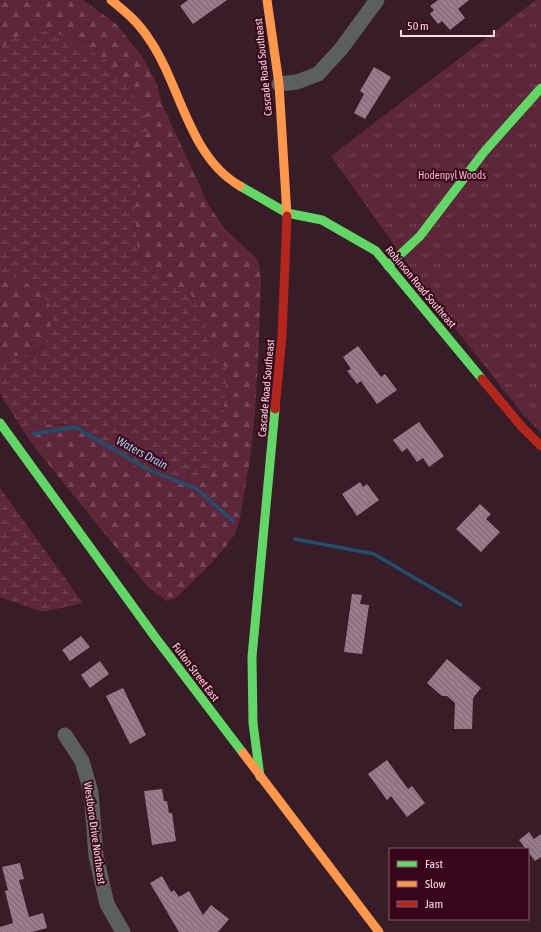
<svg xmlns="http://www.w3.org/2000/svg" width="541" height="932" font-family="'Asap Condensed',sans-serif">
	<defs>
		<pattern id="forest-firs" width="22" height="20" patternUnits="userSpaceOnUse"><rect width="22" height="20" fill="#5e263a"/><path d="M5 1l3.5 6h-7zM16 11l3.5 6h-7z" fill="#764556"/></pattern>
		<pattern id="wetland-marsh" width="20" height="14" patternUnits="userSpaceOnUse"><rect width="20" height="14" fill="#5e263a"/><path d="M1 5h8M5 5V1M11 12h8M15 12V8" fill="none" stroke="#764556"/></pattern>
		<pattern id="park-tufts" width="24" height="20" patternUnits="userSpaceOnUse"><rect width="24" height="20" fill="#5e263a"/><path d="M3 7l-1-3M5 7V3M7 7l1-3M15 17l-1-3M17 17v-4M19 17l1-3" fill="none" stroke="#764556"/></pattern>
		<pattern id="building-back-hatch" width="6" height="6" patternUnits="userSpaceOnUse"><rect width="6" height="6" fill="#967b89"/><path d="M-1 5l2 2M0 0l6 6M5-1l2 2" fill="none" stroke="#7c6771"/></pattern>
	</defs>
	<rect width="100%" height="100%" fill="#381c27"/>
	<g fill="url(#forest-firs)">
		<path d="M0,0H83L116,24L142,56L156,82L162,104L208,204L224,228L256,258L259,264L261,280C258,350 258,420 245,489C242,503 241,520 235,533C225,552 192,582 176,598L166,601L148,587L36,449L26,435L30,426L50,424L77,426L139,468L161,475L186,477L223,418L227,370L211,348L199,307L188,291L163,281L150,271L142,260L137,247L135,212L140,163L137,155L127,141L131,137L57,33C31,29 20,32 0,50Z"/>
		<path d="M6,273C31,284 61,298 50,330C48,337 46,345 40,349C28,358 12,353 0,362V278Z"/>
	</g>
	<g fill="url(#wetland-marsh)">
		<path d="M38,30L57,33L106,60L135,97L148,121L149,127L147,134L142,138L131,137L127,141L137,155L140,163L135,212L137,247L142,260L150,271L163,281L188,291L199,307L211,348L227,370L219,469C189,487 143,474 115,455C104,448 89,429 76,426C61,422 45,425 30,426L26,435L0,394V362C12,353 30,358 41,349C46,344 48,336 50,329C61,299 29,283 6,273L0,278V50L13,38Z"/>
		<path d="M0,488L83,603L43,612L0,597Z"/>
	</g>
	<path fill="url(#park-tufts)" d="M536,0H541V433L521,412L433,300L331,156Z"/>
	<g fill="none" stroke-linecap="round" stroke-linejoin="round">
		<g stroke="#204e6d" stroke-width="3.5">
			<path d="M33,434L75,427L147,469L197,489L233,521"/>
			<path d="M295,539L374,554L461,605"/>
		</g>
	</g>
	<g fill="url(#building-back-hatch)">
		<path d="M188,0H227L193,24L180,6Z"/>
		<path d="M438,0H469L458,9L465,18L450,30L442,21L438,24L430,14L434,10L430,6Z"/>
		<path d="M374,67L391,77L365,119L354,113L364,94L360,91Z"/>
		<path d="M358,346L381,377L385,374L397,390L377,404L361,381L357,384L347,371L351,369L343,357Z"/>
		<path d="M419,422L444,456L429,467L423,458L417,462L407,448L402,452L393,440Z"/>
		<path d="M360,482L363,487L367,484L379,500L357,516L342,494Z"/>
		<path d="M480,504L491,514L486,519L500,532L481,552L456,529Z"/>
		<path d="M352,594L362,595L360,604L369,605L362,654L344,652Z"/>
		<path d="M81,636L90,647L70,661L62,650Z"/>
		<path d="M447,659L481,688L473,698L472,729H454L455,703L447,696H442L427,683Z"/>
		<path d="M100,661L109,674L90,688L81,675Z"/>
		<path d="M123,688L146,735L130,744L106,696Z"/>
		<path d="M387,760L408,789L412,786L425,803L407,817L391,796L387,800L368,774Z"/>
		<path d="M162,789L164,801H167L169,813H172L176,841L152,845L144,791Z"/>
		<path d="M529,832L534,839L541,834V857L535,861L528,852V849H526L519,840Z"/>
		<path d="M20,863L24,879L19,880L29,917L43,913L47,928L32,932H0V927L13,923L5,891L8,890L2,867Z"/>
		<path d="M162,876L171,892L174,890L179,897L189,891L203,915L211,905L229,919L218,932H179L150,883Z"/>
	</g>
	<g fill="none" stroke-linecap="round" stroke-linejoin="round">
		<g stroke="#5b5f5f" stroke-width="15">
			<path d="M279,84L297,82L318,74L341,49L377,0"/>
			<path d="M65,735L82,761L91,792L96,856L107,904L123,932"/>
		</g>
		<g stroke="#63d668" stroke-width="9">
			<path d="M240,186L287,213L322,220L376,251L482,379"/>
			<path d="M388,266L420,236L484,152L541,88"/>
			<path d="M0,423L155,637L243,753"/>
			<path d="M260,777L253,723L252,657L275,409"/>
		</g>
		<g stroke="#ff974d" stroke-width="9">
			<path d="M111,0C126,12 139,23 149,39C181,85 188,156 240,186"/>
			<path d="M267,0L279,84L287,216"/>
			<path d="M243,753L379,932"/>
		</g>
		<g stroke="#b3261e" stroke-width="9">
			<path d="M482,379L522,427L541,446"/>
			<path d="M275,409L282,336L287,216"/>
		</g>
	</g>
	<g text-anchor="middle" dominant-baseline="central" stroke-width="4" stroke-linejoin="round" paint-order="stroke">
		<g font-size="11" fill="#fedbe4" stroke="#38061b">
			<text transform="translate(263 67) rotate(-96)">Cascade Road Southeast</text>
			<text transform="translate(421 287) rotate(50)">Robinson Road Southeast</text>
			<text transform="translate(266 388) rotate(-85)">Cascade Road Southeast</text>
			<text transform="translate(196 672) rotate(53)">Fulton Street East</text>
			<text transform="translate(95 833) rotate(82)">Westboro Drive Northeast</text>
		</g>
		<g font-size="11" fill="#f1bccb" stroke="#38061b">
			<text x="452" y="175">Hodenpyl Woods</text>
		</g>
		<g font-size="12" font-style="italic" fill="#a7d3f3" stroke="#38061b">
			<text transform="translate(142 453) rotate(28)">Waters Drain</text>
		</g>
	</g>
	<rect x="389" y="848" width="140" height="72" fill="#38061b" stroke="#875b6b"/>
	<rect x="397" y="861" width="20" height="6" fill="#63d668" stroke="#875b6b"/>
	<text x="425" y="868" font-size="12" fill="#fedbe4">Fast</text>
	<rect x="397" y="881" width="20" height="6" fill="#ff974d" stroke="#875b6b"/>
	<text x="425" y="888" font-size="12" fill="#fedbe4">Slow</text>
	<rect x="397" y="901" width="20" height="6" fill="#b3261e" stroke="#875b6b"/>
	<text x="425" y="908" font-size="12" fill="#fedbe4">Jam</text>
	<path d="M401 30v6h93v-6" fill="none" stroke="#fedbe4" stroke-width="2"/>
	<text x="407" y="30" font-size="12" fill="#fedbe4" stroke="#38061b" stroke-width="3" paint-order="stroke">50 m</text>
</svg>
